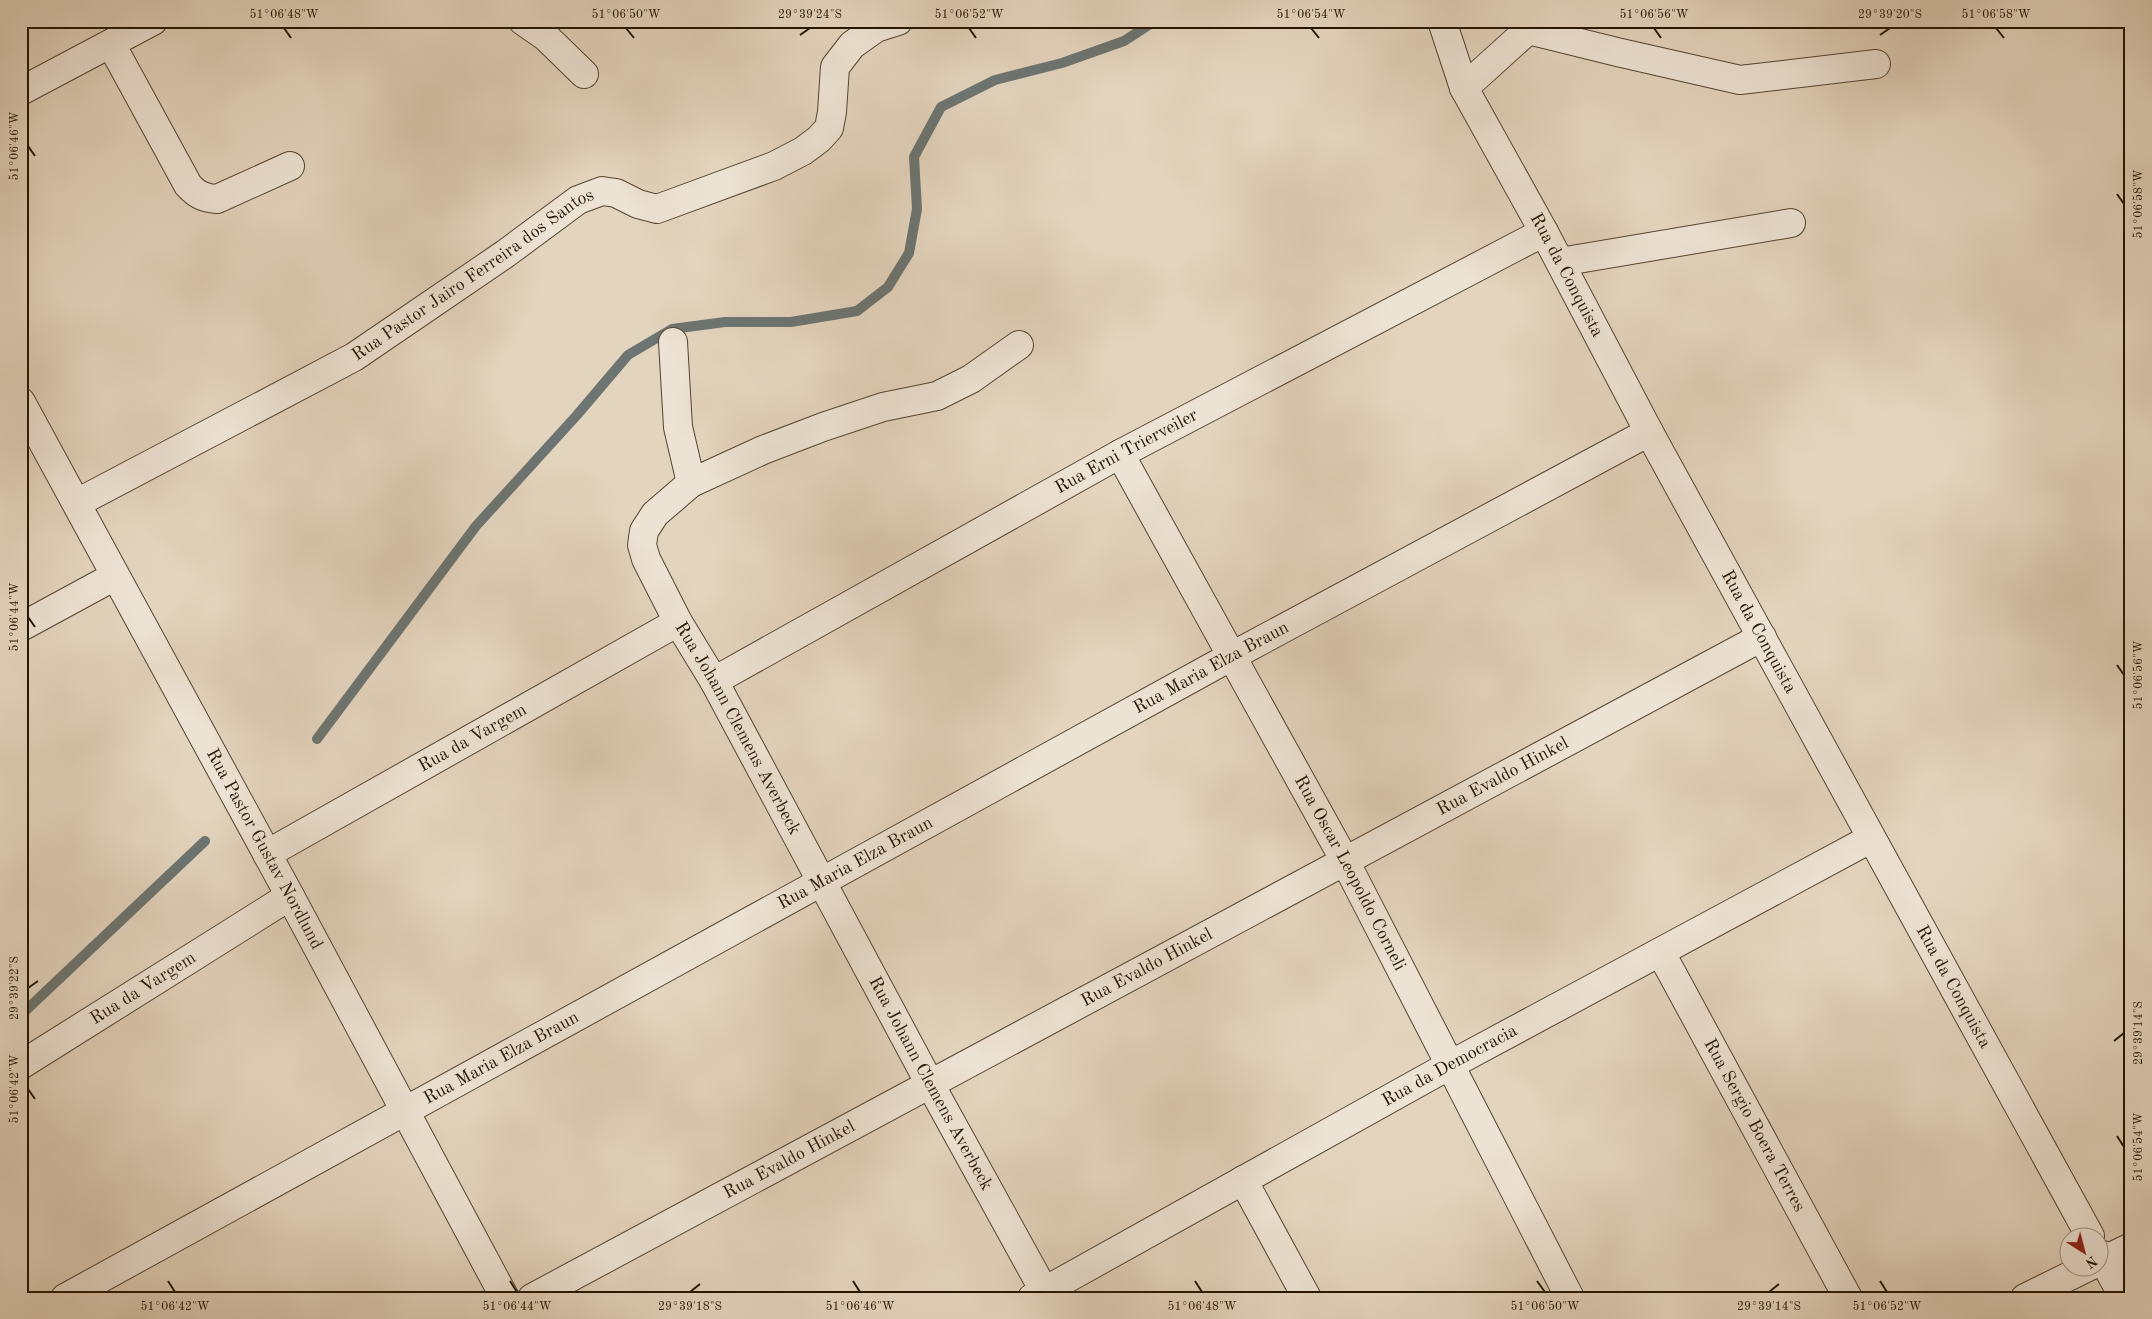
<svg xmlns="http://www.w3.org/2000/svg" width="2152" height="1319" font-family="'Old Standard TT',serif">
	<rect width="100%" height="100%" fill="#e3d4bd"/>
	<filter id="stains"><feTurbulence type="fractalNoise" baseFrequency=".004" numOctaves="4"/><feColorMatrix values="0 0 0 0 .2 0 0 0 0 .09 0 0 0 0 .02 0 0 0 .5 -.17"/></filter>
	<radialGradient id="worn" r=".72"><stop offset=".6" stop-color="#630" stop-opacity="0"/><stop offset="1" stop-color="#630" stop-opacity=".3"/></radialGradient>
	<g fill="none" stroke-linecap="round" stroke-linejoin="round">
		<g stroke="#6c7571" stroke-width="10">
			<path d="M317,739L476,526L577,415L628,355L672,329L725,322H791L857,311L888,287L909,253L917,209L914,157L941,107L995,80L1062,63L1124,41L1155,21"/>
			<path d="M21,1015L205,841"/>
		</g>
		<defs>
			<g id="minor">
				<path d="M523,21L546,37L584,74"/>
				<path id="s1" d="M1442,21L1464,88L1544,232L1649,432L2090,1236"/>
				<path d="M1528,30L1617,52L1740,80L1876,64"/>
				<path d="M111,44L188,185C197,195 204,198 217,199L290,166"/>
				<path d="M1464,88L1538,21"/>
				<path d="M21,91L153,21"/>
				<path d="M1560,262L1791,223"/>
				<path d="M673,342L678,427L691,483"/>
				<path id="s2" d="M1019,345L971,379L937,396L883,407L823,427L763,450L691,483L655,514L644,531L642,545L646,559L678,622L714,681L930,1084L1048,1298"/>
				<path id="s3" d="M1120,454L1345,861L1570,1298"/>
				<path id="s4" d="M77,503L354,357L505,254L578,200L602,191L616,193L638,204L657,209L774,166L803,151L819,139L829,128L832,112L835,67L852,45L876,28L898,21"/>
				<path d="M21,627L115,576"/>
				<path id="s5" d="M714,681L1120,454L1544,232"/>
				<path id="s6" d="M267,854L678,622"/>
				<path id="s7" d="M1661,953L1848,1298"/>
				<path id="s8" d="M21,1065L290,896"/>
				<path d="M1243,1180L1307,1298"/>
				<path d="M2100,1254L2124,1298"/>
				<path d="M2100,1262L2131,1247"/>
				<path id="s9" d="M65,1298L1232,656L1649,432"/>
				<path id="s10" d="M532,1298L1762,637"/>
				<path id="s11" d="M1032,1298L1450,1065L1870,839"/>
				<path d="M2025,1298L2090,1266"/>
			</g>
			<g id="tertiary">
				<path id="s12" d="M21,402L290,896L505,1298"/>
			</g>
		</defs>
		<use href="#minor" stroke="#554530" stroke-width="30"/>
		<use href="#tertiary" stroke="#554530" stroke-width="30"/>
		<use href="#minor" stroke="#ede3d4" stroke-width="28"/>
		<use href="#tertiary" stroke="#ede3d4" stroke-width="28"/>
	</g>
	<path fill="none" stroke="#261501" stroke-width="2" d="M284,28L291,38M626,28L634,38M969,28L976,38M1311,28L1319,38M1654,28L1661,38M1996,28L2004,38M800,35L810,28M1880,35L1890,28M28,146L35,156M2117,194L2124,204M28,617L35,627M2117,665L2124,675M28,988L38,981M2114,1041L2124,1033M28,1089L35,1099M2117,1136L2124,1147M168,1281L175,1292M510,1281L517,1292M853,1281L860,1292M1195,1281L1202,1292M1537,1281L1545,1292M1880,1281L1887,1292M690,1292L700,1284M1769,1292L1779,1284"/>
	<g text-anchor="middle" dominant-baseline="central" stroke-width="4" stroke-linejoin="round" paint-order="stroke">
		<g font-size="18" fill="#261501" stroke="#ede3d4">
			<text stroke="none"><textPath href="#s4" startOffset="458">Rua Pastor Jairo Ferreira dos Santos</textPath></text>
			<text stroke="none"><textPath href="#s1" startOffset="284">Rua da Conquista</textPath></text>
			<text stroke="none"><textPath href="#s5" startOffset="472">Rua Erni Trierveiler</textPath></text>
			<text stroke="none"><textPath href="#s1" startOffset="689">Rua da Conquista</textPath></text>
			<text stroke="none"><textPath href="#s9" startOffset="1308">Rua Maria Elza Braun</textPath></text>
			<text stroke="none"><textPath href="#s2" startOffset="648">Rua Johann Clemens Averbeck</textPath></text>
			<text stroke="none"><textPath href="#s6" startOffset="236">Rua da Vargem</textPath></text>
			<text stroke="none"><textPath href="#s10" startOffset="1102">Rua Evaldo Hinkel</textPath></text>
			<text stroke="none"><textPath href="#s12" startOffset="509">Rua Pastor Gustav Nordlund</textPath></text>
			<text stroke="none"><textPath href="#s9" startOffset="902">Rua Maria Elza Braun</textPath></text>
			<text stroke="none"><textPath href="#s3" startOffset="478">Rua Oscar Leopoldo Corneli</textPath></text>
			<text stroke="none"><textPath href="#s10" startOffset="698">Rua Evaldo Hinkel</textPath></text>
			<text stroke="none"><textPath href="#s1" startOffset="1094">Rua da Conquista</textPath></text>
			<text stroke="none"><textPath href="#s8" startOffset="144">Rua da Vargem</textPath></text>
			<text stroke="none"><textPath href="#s9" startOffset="498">Rua Maria Elza Braun</textPath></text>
			<text stroke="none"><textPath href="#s11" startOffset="478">Rua da Democracia</textPath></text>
			<text stroke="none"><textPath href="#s2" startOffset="1052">Rua Johann Clemens Averbeck</textPath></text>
			<text stroke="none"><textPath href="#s7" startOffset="196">Rua Sergio Boera Terres</textPath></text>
			<text stroke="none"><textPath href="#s10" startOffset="292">Rua Evaldo Hinkel</textPath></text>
		</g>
	</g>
	<rect width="2152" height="1319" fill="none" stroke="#e3d4bd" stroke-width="55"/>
	<g transform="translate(2084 1252) rotate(144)"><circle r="24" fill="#ede3d4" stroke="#9d9180"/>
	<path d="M0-4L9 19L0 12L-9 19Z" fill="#8f2418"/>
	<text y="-8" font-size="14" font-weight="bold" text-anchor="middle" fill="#261501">N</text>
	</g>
	<rect x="28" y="28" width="2096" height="1264" fill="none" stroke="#261501" stroke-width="2"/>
	<g font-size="12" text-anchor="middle" fill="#261501">
		<text x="284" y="18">51°06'48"W</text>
		<text x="626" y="18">51°06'50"W</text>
		<text x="810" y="18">29°39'24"S</text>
		<text x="969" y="18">51°06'52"W</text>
		<text x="1311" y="18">51°06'54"W</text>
		<text x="1654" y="18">51°06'56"W</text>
		<text x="1890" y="18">29°39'20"S</text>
		<text x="1996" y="18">51°06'58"W</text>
		<text transform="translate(14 146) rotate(-90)" y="4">51°06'46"W</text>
		<text transform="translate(2138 204) rotate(-90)" y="4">51°06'58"W</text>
		<text transform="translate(14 617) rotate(-90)" y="4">51°06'44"W</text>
		<text transform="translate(2138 675) rotate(-90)" y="4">51°06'56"W</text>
		<text transform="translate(14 988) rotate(-90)" y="4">29°39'22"S</text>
		<text transform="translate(2138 1033) rotate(-90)" y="4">29°39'14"S</text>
		<text transform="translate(14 1089) rotate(-90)" y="4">51°06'42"W</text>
		<text transform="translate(2138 1147) rotate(-90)" y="4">51°06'54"W</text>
		<text x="175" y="1310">51°06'42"W</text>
		<text x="517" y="1310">51°06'44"W</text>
		<text x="690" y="1310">29°39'18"S</text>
		<text x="860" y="1310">51°06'46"W</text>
		<text x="1202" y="1310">51°06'48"W</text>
		<text x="1545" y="1310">51°06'50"W</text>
		<text x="1769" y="1310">29°39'14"S</text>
		<text x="1887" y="1310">51°06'52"W</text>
	</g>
	<rect width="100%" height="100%" filter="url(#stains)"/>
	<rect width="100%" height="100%" fill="url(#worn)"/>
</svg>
